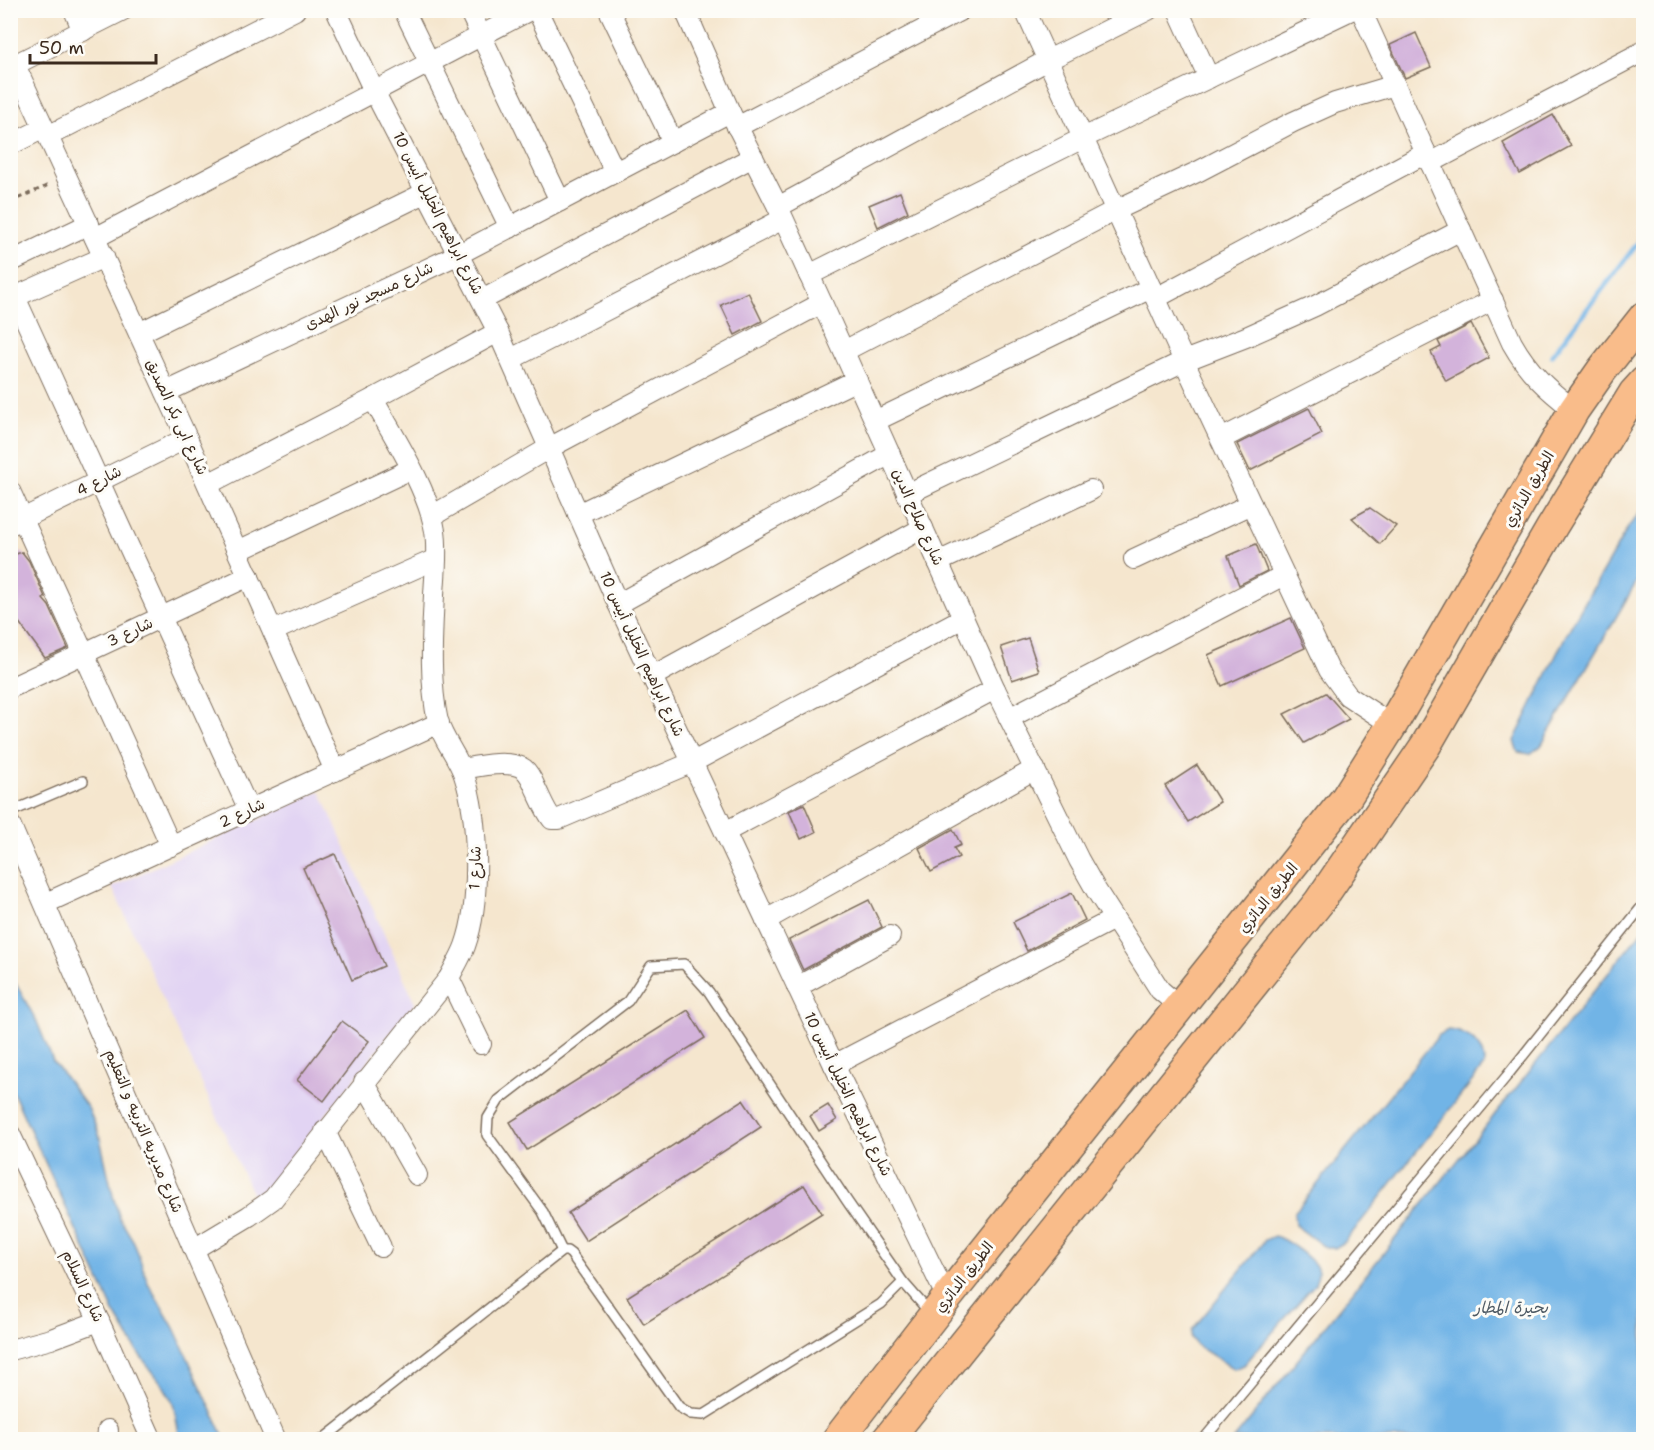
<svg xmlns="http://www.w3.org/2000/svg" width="1654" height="1450" font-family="'Shantell Sans','Playpen Sans Arabic',sans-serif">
	<rect width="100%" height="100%" fill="#fdfcf7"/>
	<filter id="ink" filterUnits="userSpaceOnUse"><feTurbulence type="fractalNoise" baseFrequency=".0167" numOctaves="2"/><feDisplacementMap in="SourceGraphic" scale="12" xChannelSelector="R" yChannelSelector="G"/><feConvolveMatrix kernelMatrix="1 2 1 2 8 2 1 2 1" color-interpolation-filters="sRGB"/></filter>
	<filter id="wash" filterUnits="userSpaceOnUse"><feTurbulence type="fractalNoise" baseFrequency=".008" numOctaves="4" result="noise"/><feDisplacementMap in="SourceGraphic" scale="24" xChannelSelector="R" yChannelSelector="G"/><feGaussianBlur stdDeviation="1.35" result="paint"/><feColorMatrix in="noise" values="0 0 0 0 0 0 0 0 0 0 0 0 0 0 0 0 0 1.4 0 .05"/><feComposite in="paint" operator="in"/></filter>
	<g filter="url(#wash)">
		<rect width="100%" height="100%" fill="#f5e6ce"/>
		<path fill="#e2d4f3" d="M320,791L415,1003L256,1202L112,887Z"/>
		<g fill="#71b4e6" stroke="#566f82" stroke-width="1.5">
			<path d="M1643,509V571L1541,746L1530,754L1518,752L1514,741L1567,633L1629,526Z"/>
			<path d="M1643,930V1439H1234L1239,1433Z"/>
			<path d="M11,975L37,1022L53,1061L88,1108L99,1134L113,1196L120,1219L134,1242L148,1283L174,1328L225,1439H180L173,1403L163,1385L139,1354L114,1312L11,1088Z"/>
			<path d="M1448,1030C1468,1031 1485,1046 1484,1066L1345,1242L1335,1248H1326L1295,1225L1294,1213L1439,1035Z"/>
			<path d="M1274,1236C1284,1238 1316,1260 1318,1271C1319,1275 1316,1280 1315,1284L1244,1365L1234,1369L1196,1345L1191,1338L1192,1330L1265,1240Z"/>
		</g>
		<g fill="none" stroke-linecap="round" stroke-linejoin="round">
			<path stroke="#71b4e6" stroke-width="5" d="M1552,355L1644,235"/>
		</g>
		<g id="blocks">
			<g fill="#d3b3db">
				<path d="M1416,33L1431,67L1405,78L1390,45Z"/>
				<path d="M1553,115L1571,146L1520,174L1503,143Z"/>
				<path d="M900,192L908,212L878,227L869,205Z"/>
				<path d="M748,292L762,321L735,335L721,305Z"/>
				<path d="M1471,324L1489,358L1446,381L1431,352L1441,347L1438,341Z"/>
				<path d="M1309,408L1322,434L1250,471L1237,444Z"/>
				<path d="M1370,508L1396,526L1380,544L1352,518Z"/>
				<path d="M1256,544L1267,571L1239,585L1228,556Z"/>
				<path d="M22,552L29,561L45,597L43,599L49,606L68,648L45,658L10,610V556Z"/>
				<path d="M1291,618L1305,648L1222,686L1208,655Z"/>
				<path d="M1028,638L1039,671L1012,680L1001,647Z"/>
				<path d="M1326,693L1349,719L1304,743L1284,714Z"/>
				<path d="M1197,765L1220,802L1188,822L1165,786Z"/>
				<path d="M804,804L816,832L801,839L789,811Z"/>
				<path d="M953,829L961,845L954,848L959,857L931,872L919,848Z"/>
				<path d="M335,854L384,966L352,980L303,868Z"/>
				<path d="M1072,893L1085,920L1027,951L1013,922Z"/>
				<path d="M869,900L882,927L803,970L789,940Z"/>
				<path d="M688,1010L705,1038L527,1150L510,1122Z"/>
				<path d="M342,1021L369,1041L324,1101L297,1080Z"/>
				<path d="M743,1100L761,1127L586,1241L568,1213Z"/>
				<path d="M828,1105L837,1120L819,1131L810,1116Z"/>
				<path d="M804,1185L822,1213L644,1324L627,1297Z"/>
			</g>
		</g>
	</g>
	<g filter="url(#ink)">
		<use href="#blocks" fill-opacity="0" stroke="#7c6c5c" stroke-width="1.5"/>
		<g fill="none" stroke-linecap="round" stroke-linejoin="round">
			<defs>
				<g id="lane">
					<path d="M10,812L83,781"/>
					<path d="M562,1251L543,1212L487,1135L488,1118L499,1100L628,1001L651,966L684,964L709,992L847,1201L903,1282L931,1314"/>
					<path d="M322,1440L562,1251H567L571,1254L679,1407L691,1414L704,1415L881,1304L903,1282"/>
					<path d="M1203,1440L1506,1077L1644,904"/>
				</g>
				<g id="street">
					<path d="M74,10L83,31"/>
					<path d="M336,10L374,91L498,332L618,604L834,1065L947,1298"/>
					<path d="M404,10L510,228"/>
					<path d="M469,10L560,201"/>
					<path d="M537,10L615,172"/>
					<path d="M609,10L673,142"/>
					<path d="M685,10L730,112L778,207L822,303L995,689L1079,860L1096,890L1160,990L1180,1007"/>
					<path d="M1025,10L1184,361L1329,670L1348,696L1392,725"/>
					<path d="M1178,10L1209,78"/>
					<path d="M1361,10L1512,343C1529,373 1547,389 1574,410"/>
					<path d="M15,65L187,438L335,771"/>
					<path d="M10,67L123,10"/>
					<path d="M737,127L961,10"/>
					<path d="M48,136L295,10"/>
					<path d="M10,145L44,128"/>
					<path d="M1430,163L1644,51"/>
					<path d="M778,207L1048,60L1148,10"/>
					<path d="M95,238L530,10"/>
					<path d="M10,262L89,224"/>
					<path d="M809,275L1083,138L1351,10"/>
					<path d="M15,297L249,810"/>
					<path d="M1156,298L1426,153"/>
					<path d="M10,299L104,257"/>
					<path d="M482,300L753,157"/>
					<path d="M139,333L427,192"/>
					<path d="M844,351L1116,210L1199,171L1293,122L1335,103L1395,85"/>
					<path d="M511,359L783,219"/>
					<path d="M166,392L459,254L730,112"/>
					<path d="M875,421L1151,288"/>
					<path d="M1221,439L1493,300"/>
					<path d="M208,484L373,399L498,332"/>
					<path d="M10,491L171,846"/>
					<path d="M907,494L1184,361L1246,337L1315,306L1461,230"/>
					<path d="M578,514L857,380"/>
					<path d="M432,516L549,448L822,303"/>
					<path d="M10,525L187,438"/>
					<path d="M238,551L411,469"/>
					<path d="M1134,559L1251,504"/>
					<path d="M938,562L1091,490"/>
					<path d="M618,604L890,454"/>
					<path d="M273,631L436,559"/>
					<path d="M653,676L923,528"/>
					<path d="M10,688L249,576"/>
					<path d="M1009,718L1284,575"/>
					<path d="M462,769C478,766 510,759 524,769C530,774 533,782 536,789C541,799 545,810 552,819H559L693,762L963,618"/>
					<path d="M10,824L276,1440"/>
					<path d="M725,832L995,689"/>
					<path d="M46,903L439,723"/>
					<path d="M766,920L1035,769"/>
					<path d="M449,978L481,1044"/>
					<path d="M797,987L890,936"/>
					<path d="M834,1065L1114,919"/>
					<path d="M364,1082L417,1175"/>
					<path d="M325,1131L381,1247"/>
					<path d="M10,1134L99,1321L152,1440"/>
					<path d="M194,1249L249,1216L273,1199L449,978C454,968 461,957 465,946C481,902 479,819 464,775C458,757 443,740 438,722C429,681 432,636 434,595C435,574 438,552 435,531C428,489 394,437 373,399"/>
					<path d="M10,1350L51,1339L99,1321"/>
					<path d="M107,1440L108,1430"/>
				</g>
				<g id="primary">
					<path d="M837,1440L947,1298L1346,798L1392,725L1574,410L1602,370L1644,317"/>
					<path d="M887,1440L1319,902L1426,745L1552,527L1634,393L1644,382"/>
				</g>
			</defs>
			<use href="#lane" stroke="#7c6c5c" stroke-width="12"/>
			<use href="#street" stroke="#7c6c5c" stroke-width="22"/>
			<use href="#primary" stroke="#7c6c5c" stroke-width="33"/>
			<path stroke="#7c6c5c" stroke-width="3" stroke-dasharray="4.5 4.5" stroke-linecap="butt" d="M10,202L51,184"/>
			<use href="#lane" stroke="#fff" stroke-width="9"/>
			<use href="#street" stroke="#fff" stroke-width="20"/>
			<use href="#primary" stroke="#f9bc8a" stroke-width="30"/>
		</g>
	</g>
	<g text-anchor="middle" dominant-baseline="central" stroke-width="6" stroke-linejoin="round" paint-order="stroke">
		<g font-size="15" fill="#3b2a1e" stroke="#fdfcf7">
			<text transform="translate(438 213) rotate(63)">شارع ابراهيم الخليل أبيس 10</text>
			<text transform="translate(369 296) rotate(-25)">شارع مسجد نور الهدى</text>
			<text transform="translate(177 417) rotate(65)">شارع ابى بكر الصديق</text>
			<text transform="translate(99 481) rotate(-27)">شارع 4</text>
			<text transform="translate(1529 489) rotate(-60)">الطريق الدائري</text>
			<text transform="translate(918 517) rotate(66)">شارع صلاح الدين</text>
			<text transform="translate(130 632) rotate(-25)">شارع 3</text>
			<text transform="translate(642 654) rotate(65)">شارع ابراهيم الخليل أبيس 10</text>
			<text transform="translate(242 813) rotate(-25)">شارع 2</text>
			<text transform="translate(475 868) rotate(-88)">شارع 1</text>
			<text transform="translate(1268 898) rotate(-51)">الطريق الدائري</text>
			<text transform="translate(848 1094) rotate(64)">شارع ابراهيم الخليل أبيس 10</text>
			<text transform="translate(144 1131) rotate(67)">شارع مديريه التربيه و التعليم</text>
			<text transform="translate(964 1277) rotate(-52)">الطريق الدائري</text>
			<text transform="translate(83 1286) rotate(65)">شارع السلام</text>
		</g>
		<g font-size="16" font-style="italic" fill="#4e5a64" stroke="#fdfcf7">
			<text x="1511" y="1307">بحيرة المطار</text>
		</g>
	</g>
	<rect width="1654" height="1450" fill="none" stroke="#fdfcf7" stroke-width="36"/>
	<path d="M30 54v9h126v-9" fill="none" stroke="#3b2a1e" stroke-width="3"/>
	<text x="39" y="54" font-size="18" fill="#3b2a1e" stroke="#fdfcf7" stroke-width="4.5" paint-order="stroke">50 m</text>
</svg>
